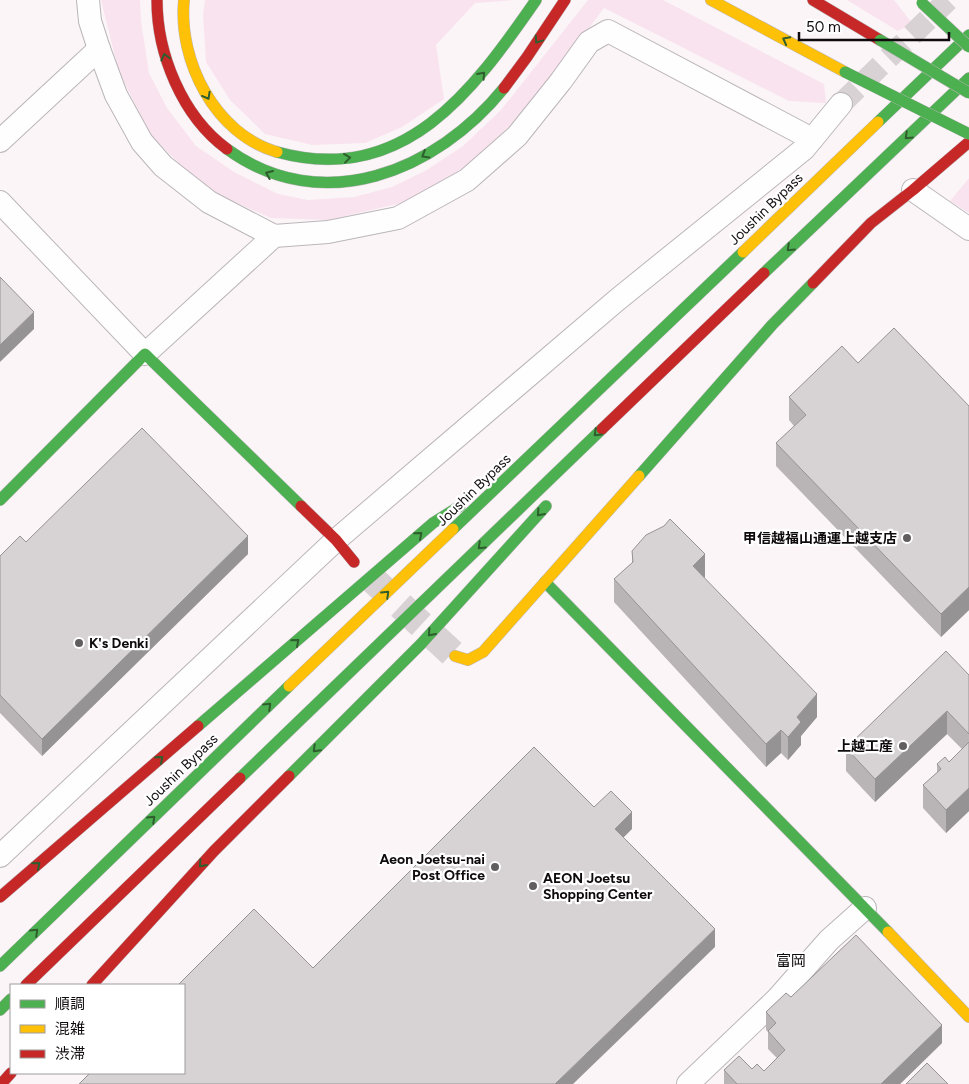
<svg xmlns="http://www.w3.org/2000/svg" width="969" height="1084" font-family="Figtree,'Noto Sans JP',sans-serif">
	<rect width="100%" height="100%" fill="#fbf5f8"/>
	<g fill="#f9e3ee">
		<path d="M101,0H140L141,21L149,73L167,108L196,146L234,172L278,194L308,200L354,197L392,187L425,171L463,146L501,110L588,0H663L824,84L826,103L789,101L604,8L554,75L484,155L410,201L328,220L271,218L203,188L150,134L119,72Z"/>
		<path d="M205,0H516L475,3L436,45L444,99L402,127L365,143L312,145L265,134L230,100L206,62L203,15Z"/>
		<path d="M847,0H894L912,23L898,31Z"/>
		<path d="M969,178V213L950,201Z"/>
	</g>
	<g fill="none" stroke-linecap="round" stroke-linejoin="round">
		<path stroke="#d8d2d5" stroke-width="22" stroke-dasharray="22 11" stroke-linecap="butt" d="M841,104L948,0"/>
		<path stroke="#d8d2d5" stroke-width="28" stroke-dasharray="28 14" stroke-linecap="butt" d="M370,577L455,656"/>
		<defs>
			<g id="street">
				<path d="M88,0L90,21L99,49L116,95L142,142L163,166L209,202L274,236L328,232L398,218L467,180L517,136L561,81L589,42L608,31L812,139"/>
				<path d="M0,141L99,49"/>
				<path d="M913,190L969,229"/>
				<path d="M0,202L145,354L274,236"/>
				<path d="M0,856L336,540L617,300L804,149L841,104"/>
				<path d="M688,1084L777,999L829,940L865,908"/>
			</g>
			<g id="fast">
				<path d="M878,122L969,35"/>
				<path d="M227,149C322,218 436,172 504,88"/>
				<path d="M277,152C404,187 473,91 536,0"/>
				<path d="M764,273L969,78"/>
				<path d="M639,476L772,325L813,283"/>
				<path d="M0,500L145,354L301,506"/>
				<path d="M453,529L743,252"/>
				<path d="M545,582L888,932"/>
				<path d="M198,726L433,523L460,506"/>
				<path d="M289,776L421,644L546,506"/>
				<path d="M240,778L602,429"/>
				<path d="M0,966L289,686"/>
				<path d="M0,1010L11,999"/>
			</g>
			<g id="slow">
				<path d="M184,0C178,61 215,134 277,152"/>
				<path d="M711,0L845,72"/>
				<path d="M743,252L878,122"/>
				<path d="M455,656L468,660L483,652L639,476"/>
				<path d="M289,686L453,529"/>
				<path d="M888,932L969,1017"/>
			</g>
			<g id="jam">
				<path d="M157,0C157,54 182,116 227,149"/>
				<path d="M813,0L880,40"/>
				<path d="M504,88L527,57L565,0"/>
				<path d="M813,283L871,223L913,190L969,142"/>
				<path d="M602,429L764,273"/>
				<path d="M301,506L336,540L354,562"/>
				<path d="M0,897L198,726"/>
				<path d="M26,985L240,778"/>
				<path d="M92,985L214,851L289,776"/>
				<path d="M1,1084L11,1073"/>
			</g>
		</defs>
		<use href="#street" stroke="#bbb6b9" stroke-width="24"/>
		<use href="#fast" stroke="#bbb6b9" stroke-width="12"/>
		<use href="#slow" stroke="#bbb6b9" stroke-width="12"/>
		<use href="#jam" stroke="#bbb6b9" stroke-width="12"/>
		<use href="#street" stroke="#fefefe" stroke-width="22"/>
		<use href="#fast" stroke="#4caf50" stroke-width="11"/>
		<use href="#slow" stroke="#ffc107" stroke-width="11"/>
		<use href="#jam" stroke="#c62828" stroke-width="11"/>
		<defs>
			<g id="fast-bridge">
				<path d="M922,3L969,47"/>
				<path d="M880,40L969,93"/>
				<path d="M845,72L969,134"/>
			</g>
		</defs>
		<use href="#fast-bridge" stroke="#bbb6b9" stroke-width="12" stroke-linecap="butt"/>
		<use href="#fast-bridge" stroke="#4caf50" stroke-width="11"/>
	</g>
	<g fill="#b9b5b6">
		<path d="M789,397L969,406V610L941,637L776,466V443L794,426L789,420Z"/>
		<path d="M26,542L248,554L42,756L0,713V556Z"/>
		<path d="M632,551L705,577L704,578L817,717L801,736V745L788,760L781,753L766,767L614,602V579L632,563Z"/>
		<path d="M969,675V811L946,833L923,808V785L937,773V764L949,762L962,749L947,734L875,802L846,771V748Z"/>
		<path d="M791,997L942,1043L900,1084H724V1070L752,1069L764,1071L777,1058L768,1049V1032L766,1030V1012Z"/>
	</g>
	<g fill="#969394">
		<path d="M34,312V329L0,362V345Z"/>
		<path d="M248,536V554L42,756V739Z"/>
		<path d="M705,554V577L693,589V566Z"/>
		<path d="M969,587V610L941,637V614Z"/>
		<path d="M817,694V717L801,736V745L788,760V737L797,717Z"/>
		<path d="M947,711V734L875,802V779Z"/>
		<path d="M781,730V753L766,767V744Z"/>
		<path d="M969,788V811L946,833V810Z"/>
		<path d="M632,812V829L615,846V829Z"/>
		<path d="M715,929V947L573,1084H555Z"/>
		<path d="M942,1025V1043L900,1084H881Z"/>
	</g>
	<g fill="#d7d2d4" stroke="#969394">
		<path d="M0,277L34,312L0,345Z"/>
		<path d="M894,328L969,406V587L941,614L776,443L806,415L789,397L842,346L858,363Z"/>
		<path d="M142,428L248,536L42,739L0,695V556L20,536L26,542Z"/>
		<path d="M670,519L705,554L693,566L817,694L797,717L801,722L788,737L781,730L766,744L614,579L633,562L632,551L646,535L664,526Z"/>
		<path d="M946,651L969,675V734L947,711L875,779L846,748Z"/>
		<path d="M969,742V788L946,810L923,785L941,769L937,764L945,757L949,762Z"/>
		<path d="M534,747L594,807L611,791L632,812L615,829L715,929L555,1084H79L90,1073H184V985H178L254,909L313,968Z"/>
		<path d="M856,935L942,1025L881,1084H737L724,1070L739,1056L752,1069L757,1064L764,1071L785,1050L768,1031L776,1023L766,1012L786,993L791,997Z"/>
		<path d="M927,1063L948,1084H906Z"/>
	</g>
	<defs><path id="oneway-chevron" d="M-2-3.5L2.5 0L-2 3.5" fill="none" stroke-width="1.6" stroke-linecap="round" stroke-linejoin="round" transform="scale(1.25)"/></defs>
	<g stroke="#2e5d2e">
		<use href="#oneway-chevron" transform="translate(538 40) rotate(124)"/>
		<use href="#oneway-chevron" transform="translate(786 40) rotate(-152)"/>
		<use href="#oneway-chevron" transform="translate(165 57) rotate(-105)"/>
		<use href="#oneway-chevron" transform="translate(482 75) rotate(-48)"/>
		<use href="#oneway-chevron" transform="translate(207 96) rotate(61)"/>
		<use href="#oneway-chevron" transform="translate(908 136) rotate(136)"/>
		<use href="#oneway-chevron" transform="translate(425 155) rotate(149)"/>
		<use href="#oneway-chevron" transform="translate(347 158) rotate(-7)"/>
		<use href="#oneway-chevron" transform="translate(269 174) rotate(-157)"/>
		<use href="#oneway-chevron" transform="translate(790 248) rotate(136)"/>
		<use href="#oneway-chevron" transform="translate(597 433) rotate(136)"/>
		<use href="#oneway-chevron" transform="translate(540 513) rotate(132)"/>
		<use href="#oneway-chevron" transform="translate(419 535) rotate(-41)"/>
		<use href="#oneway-chevron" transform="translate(481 546) rotate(136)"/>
		<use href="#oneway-chevron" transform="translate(386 594) rotate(-44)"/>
		<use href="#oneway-chevron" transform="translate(431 633) rotate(132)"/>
		<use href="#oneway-chevron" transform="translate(296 642) rotate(-41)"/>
		<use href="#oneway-chevron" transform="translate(268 706) rotate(-44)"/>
		<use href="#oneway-chevron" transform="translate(316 749) rotate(135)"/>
		<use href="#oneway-chevron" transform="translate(160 759) rotate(-41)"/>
		<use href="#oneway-chevron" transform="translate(152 819) rotate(-44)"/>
		<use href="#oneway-chevron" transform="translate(202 864) rotate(132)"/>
		<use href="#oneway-chevron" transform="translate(37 865) rotate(-41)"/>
		<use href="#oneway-chevron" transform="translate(35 932) rotate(-44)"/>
	</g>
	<g fill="#625d5f" stroke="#fff" stroke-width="2">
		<circle cx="907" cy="538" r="5"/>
		<circle cx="79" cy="643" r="5"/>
		<circle cx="903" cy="746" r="5"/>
		<circle cx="495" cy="867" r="5"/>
		<circle cx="533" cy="886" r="5"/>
	</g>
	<g text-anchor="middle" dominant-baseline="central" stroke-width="4.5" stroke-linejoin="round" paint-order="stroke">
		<g font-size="14" fill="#0f0b0d" stroke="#fff">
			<text transform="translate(766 209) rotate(-44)">Joushin Bypass</text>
			<text transform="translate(474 490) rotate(-44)">Joushin Bypass</text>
			<text transform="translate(181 770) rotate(-44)">Joushin Bypass</text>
		</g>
		<g font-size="14" font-weight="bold" fill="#0f0b0d" stroke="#fff" text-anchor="end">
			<text x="897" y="538">甲信越福山通運上越支店</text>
			<text x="89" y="643" text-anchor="start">K's Denki</text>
			<text x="893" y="746">上越工産</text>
			<text x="485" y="859">Aeon Joetsu-nai<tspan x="485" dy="16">Post Office</tspan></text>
			<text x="543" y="878" text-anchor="start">AEON Joetsu<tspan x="543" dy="16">Shopping Center</tspan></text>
		</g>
		<g font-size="15" fill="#0f0b0d" stroke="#fff">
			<text x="791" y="961">富岡</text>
		</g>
	</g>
	<rect x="10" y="984" width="175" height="90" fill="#ffffff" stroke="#9f9d9e"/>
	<rect x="20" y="1000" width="25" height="8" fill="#4caf50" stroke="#9f9d9e"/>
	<text x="55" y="1009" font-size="15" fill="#0f0b0d">順調</text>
	<rect x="20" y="1025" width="25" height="8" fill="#ffc107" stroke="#9f9d9e"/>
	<text x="55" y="1034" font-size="15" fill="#0f0b0d">混雑</text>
	<rect x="20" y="1050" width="25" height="8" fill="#c62828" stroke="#9f9d9e"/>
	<text x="55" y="1059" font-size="15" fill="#0f0b0d">渋滞</text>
	<path d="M799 32v8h150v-8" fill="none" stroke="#0f0b0d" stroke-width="2.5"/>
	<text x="806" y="32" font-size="15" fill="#0f0b0d" stroke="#ffffff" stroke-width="4" paint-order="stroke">50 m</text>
</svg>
